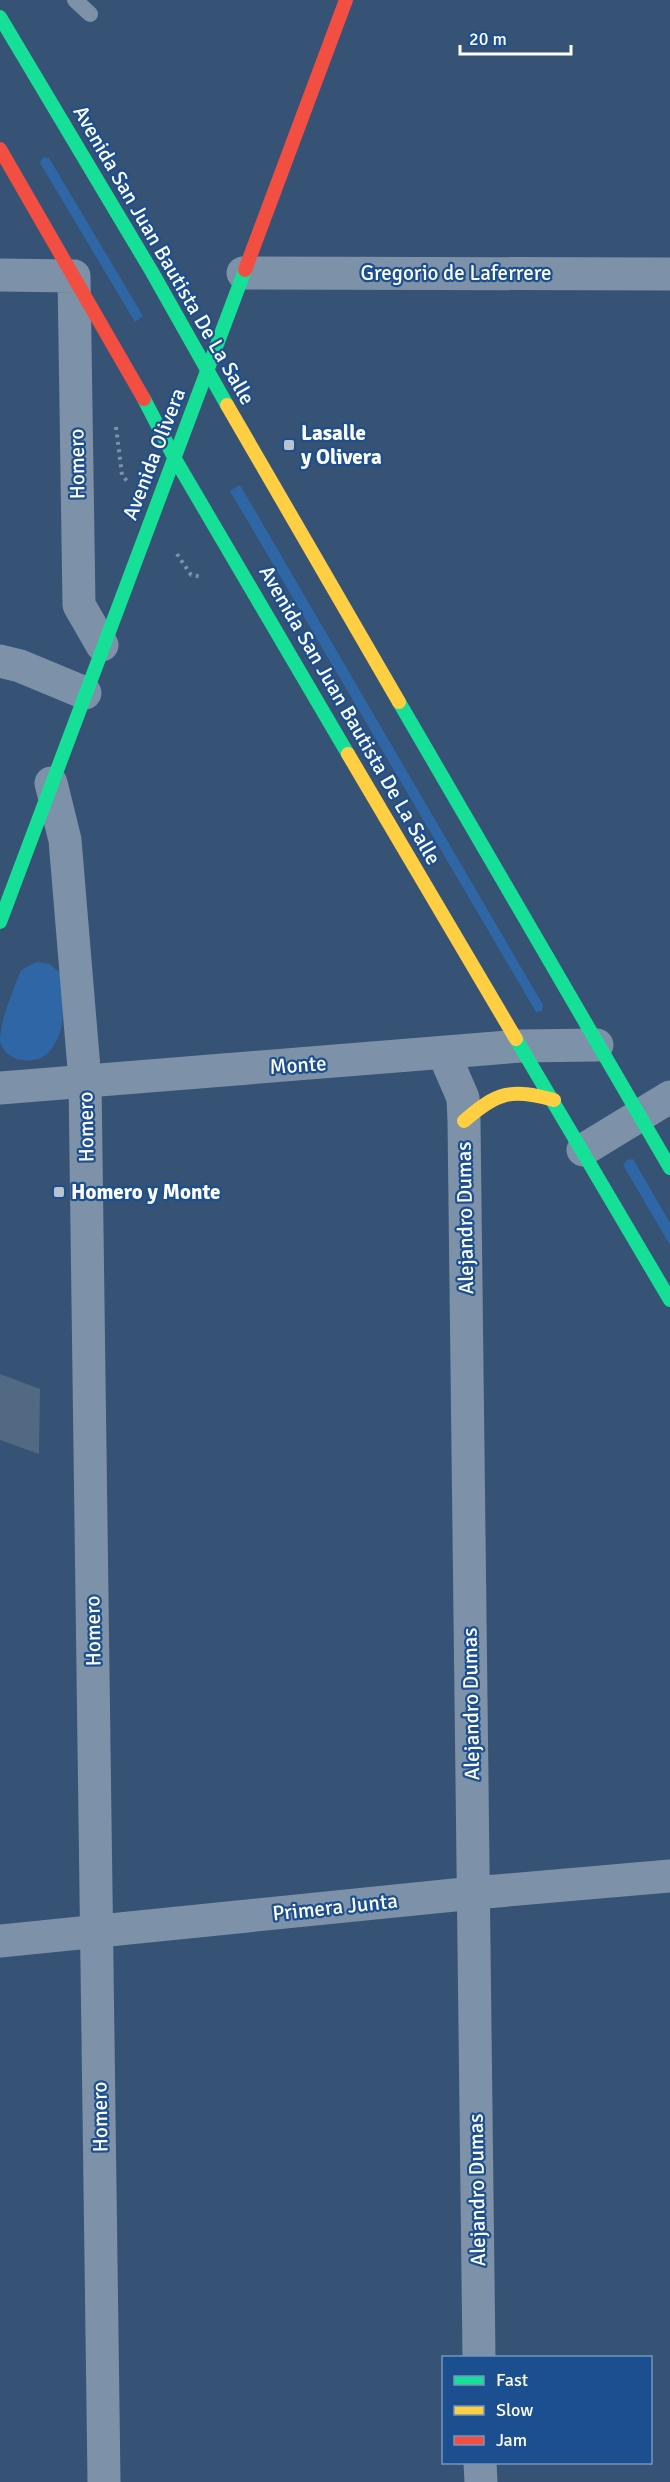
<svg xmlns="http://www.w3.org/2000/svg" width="670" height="2482" font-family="Signika,sans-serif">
	<rect width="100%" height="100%" fill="#365274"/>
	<g fill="#2f66a5">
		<path d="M43,157L49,158L143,316L135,322L40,163Z"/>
		<path d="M240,485L543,1005L542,1011L536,1012L230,491Z"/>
		<path d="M37,962L50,964L61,974C62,994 66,1019 58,1038C55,1043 52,1049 48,1053C34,1067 3,1061 0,1040C0,1021 14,988 21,970Z"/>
		<path d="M633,1159L670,1223V1245L623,1165L627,1160Z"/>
	</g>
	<path fill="#526984" d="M0,1374L40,1389L39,1454L0,1440Z"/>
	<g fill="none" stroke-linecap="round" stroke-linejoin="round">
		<g stroke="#7d92a8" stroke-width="4" stroke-dasharray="3 4.5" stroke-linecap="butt">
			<path d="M116,427L122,475L127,481"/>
			<path d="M177,554L191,575L203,577"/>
		</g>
		<path stroke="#7d92a8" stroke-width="16" d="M75,0L90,14"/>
		<g stroke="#7d92a8" stroke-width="33">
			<path d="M243,273L670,274"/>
			<path d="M0,275L74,276L79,605L102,645"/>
			<path d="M0,661L20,666L85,693"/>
			<path d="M51,783L65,840L85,1081L104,2482"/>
			<path d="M444,1054L463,1098L464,1121L479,2358"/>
			<path d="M0,1088L521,1046L597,1045"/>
			<path d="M583,1150L670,1097"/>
			<path d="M0,1941L474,1893L670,1876"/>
			<path d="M480,2462L481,2482"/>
		</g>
		<g stroke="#16e098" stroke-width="14">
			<path d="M0,17L152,272L227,405"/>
			<path d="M144,399L175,459L348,754"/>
			<path d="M399,702L670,1168"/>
			<path d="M0,922L245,270"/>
			<path d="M516,1039L670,1300"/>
		</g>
		<g stroke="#ffcf43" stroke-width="14">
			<path d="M227,405L399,702"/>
			<path d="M348,754L516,1039"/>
			<path d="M464,1121C497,1092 511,1088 554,1100"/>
		</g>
		<g stroke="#f24e42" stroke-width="14">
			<path d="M0,149L144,399"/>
			<path d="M245,270L346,0"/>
		</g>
	</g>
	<g fill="#b9c2ce" stroke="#1b4f8f" stroke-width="2">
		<rect x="283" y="439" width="12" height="12" rx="3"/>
		<rect x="53" y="1186" width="12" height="12" rx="3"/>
	</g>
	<g text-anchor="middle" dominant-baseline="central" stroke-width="4.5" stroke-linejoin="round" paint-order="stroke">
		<g font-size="21" fill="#fff" stroke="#1b4f8f">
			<text transform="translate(164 255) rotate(60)">Avenida San Juan Bautista De La Salle</text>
			<text x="456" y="273">Gregorio de Laferrere</text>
			<text transform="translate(154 454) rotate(-69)">Avenida Olivera</text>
			<text transform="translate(77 464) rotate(-91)">Homero</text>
			<text transform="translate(350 715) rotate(60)">Avenida San Juan Bautista De La Salle</text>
			<text transform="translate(298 1065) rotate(-4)">Monte</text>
			<text transform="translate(86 1127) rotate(-91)">Homero</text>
			<text transform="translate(465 1218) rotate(-91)">Alejandro Dumas</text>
			<text transform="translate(93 1631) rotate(-91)">Homero</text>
			<text transform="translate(471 1704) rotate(-91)">Alejandro Dumas</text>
			<text transform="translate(335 1907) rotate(-6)">Primera Junta</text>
			<text transform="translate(100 2117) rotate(-91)">Homero</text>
			<text transform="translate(477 2190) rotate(-91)">Alejandro Dumas</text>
		</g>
		<g font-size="21" font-weight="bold" fill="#fff" stroke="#1b4f8f" text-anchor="start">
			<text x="301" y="433">Lasalle<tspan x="301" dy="24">y Olivera</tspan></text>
			<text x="71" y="1192">Homero y Monte</text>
		</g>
	</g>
	<rect x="442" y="2356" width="210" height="108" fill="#1b4f8f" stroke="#7695bc" stroke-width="1.5"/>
	<rect x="454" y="2376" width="30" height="9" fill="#16e098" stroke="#7695bc" stroke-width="1.5"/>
	<text x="496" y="2386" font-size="18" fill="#ffffff">Fast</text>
	<rect x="454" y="2406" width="30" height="9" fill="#ffcf43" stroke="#7695bc" stroke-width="1.5"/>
	<text x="496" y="2416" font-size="18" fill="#ffffff">Slow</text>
	<rect x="454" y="2436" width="30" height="9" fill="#f24e42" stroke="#7695bc" stroke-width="1.5"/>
	<text x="496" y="2446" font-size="18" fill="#ffffff">Jam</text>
	<path d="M460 45v9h111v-9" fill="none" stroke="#ffffff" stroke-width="3"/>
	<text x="469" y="45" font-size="18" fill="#ffffff" stroke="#1b4f8f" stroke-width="4.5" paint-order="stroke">20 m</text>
</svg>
